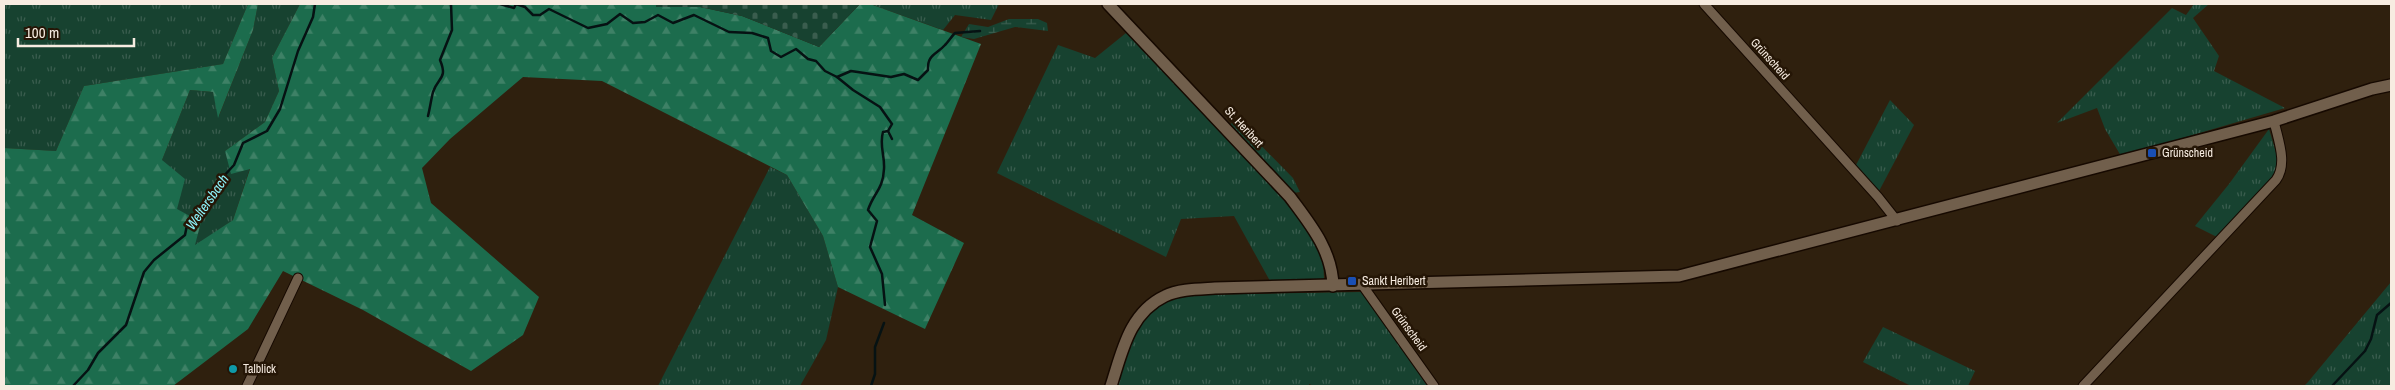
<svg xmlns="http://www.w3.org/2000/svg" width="2395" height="390" font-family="'Archivo Narrow',sans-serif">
	<defs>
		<pattern id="grass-tufts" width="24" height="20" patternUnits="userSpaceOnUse" patternTransform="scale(1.25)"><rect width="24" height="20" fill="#174230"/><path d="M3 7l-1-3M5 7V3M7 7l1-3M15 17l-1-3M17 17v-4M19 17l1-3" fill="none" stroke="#3a5d4e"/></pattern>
		<pattern id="forest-firs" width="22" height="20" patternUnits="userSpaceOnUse" patternTransform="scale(1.25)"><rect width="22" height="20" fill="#1c6c4d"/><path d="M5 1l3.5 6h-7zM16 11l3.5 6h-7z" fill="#3e8166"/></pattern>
		<pattern id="wetland-marsh" width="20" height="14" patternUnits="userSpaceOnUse" patternTransform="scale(1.25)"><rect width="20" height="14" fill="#174230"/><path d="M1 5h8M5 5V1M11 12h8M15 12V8" fill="none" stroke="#3a5d4e"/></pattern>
		<pattern id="cemetery-stones" width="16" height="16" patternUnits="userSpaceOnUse" patternTransform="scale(1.25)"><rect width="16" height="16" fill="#174230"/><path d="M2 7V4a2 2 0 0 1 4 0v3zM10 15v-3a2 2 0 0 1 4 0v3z" fill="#3a5d4e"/></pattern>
	</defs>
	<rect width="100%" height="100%" fill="#2f200e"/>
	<g fill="url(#grass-tufts)">
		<path d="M4,4H248L223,64L84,86L56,151L4,148Z"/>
		<path d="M258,4H300L272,58L279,91L265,122L225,151L250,168L233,220L195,246L176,209L162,160L190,90L213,92L219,116L253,30Z"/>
		<path d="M870,4H999L991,20L955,15L943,30Z"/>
		<path d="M2194,4H2209L2193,18L2219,56L2214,71L2285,108L2121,156L2105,129L2097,108L2057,123L2172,8L2186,15Z"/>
		<path d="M1126,33L1219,129L1237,121L1293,178L1300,192L1280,195L1302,222L1323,256L1324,279L1270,281L1234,216L1181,219L1166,257L997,173L1058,45L1095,58Z"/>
		<path d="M1890,100L1914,125L1878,193L1856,165Z"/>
		<path d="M2269,129L2279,163L2274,176L2217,237L2195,226L2229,184Z"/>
		<path d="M770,167L787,175L823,236L838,287L826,340L800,386H658Z"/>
		<path d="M2391,282V386H2304L2308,382Z"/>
		<path d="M1361,292L1430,386H1314L1309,384V386H1116C1125,357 1132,313 1164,300C1171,297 1180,296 1187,295Z"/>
		<path d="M1883,327L1975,371L1968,386H1911L1863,362Z"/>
	</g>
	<path fill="url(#forest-firs)" d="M248,4H258L253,30L218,118L213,92L190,90L162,160L185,179L177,209L201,222L195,245L233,220L250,169L231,174L225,151L265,122L279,91L272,58L300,4H656L657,7H700L742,16L819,47L860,4H870L981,44L912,215L964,243L925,329L838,287L823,236L787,175L602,81L523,77L450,139L422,168L431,203L539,297L523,335L471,371L363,310L283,271L248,329L173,386H4V148L56,151L84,86L223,64Z"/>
	<path fill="url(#wetland-marsh)" d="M1009,19H1038L1047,23L1048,31L1015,27L974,39L961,37L969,24L988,27Z"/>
	<path fill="url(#cemetery-stones)" d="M656,4H860L819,47L742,16L700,7H656Z"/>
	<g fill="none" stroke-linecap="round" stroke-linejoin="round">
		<g stroke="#061213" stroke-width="2.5">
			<path d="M500,4L514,8L516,4L525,7L533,15H540L549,9L588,28L607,24L620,14L633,23L645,22L658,15L673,23L694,15L729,32L752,33L768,38L771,51L781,57L796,49L808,59L816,61L825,71L837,77L853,90L880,107L892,124L888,131L883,132C879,145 885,156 884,169C883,190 874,192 868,210L877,221L870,247L882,274L885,305"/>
			<path d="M837,77L851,71L891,77L904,74L918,80L928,70C927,55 936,55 945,45C949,41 951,37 955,33L980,31"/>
			<path d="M428,116C430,108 431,100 433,92C438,77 448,79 440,60L452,30L451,4"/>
			<path d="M888,131L892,139"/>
			<path d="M73,386L88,370L98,353L126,325L144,272L154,260L185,235L187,225L198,216L200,210L218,186L222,178L234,165L243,143L267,131L280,109L298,51L313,17L315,4"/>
			<path d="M871,386L875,374V347L884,323"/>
			<path d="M2332,386L2365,351L2371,339L2377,315L2391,303"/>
		</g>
		<defs>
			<g id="minor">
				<path d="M1704,4L1878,197L1897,221"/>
				<path d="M1363,286L1434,386"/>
				<path d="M247,386L298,278"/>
				<path d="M2083,386L2276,180C2288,163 2278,140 2274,121"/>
			</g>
			<g id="tertiary">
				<path d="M1108,4L1290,197C1310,224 1332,250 1333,286"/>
				<path d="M1111,386C1122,352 1129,313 1165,296C1179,289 1199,289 1215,288L1679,276L2274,121L2372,89L2391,85"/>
			</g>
		</defs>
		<use href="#minor" stroke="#160900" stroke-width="11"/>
		<use href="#tertiary" stroke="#160900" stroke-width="14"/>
		<use href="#minor" stroke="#715f4c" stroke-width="9"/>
		<use href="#tertiary" stroke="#715f4c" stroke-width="11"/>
	</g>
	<g fill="#1a4fb4" stroke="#251606" stroke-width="2">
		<rect x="2147" y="148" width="10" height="10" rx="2.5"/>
		<rect x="1347" y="276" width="10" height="10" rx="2.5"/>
	</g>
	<circle fill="#0f9aa8" stroke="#251606" stroke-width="2" cx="233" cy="369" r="5"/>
	<g text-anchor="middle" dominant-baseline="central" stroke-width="5" stroke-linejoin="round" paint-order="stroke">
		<g font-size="12" fill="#f7ece1" stroke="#251606">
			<text transform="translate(1770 59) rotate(48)">Grünscheid</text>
			<text transform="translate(1244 127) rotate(47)">St. Heribert</text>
			<text transform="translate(1409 329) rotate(54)">Grünscheid</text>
		</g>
		<g font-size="12" fill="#f7ece1" stroke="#251606" text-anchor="start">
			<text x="2162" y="153">Grünscheid</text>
			<text x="1362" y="281">Sankt Heribert</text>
			<text x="243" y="369">Talblick</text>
		</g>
		<g font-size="14" font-style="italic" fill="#8df4fc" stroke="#251606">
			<text transform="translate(207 202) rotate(-55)">Weltersbach</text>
		</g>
	</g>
	<rect width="2395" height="390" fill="none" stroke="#f7ece1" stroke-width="10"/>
	<path d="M18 38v8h116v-8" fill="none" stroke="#f7ece1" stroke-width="2.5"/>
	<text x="25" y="38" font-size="15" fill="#f7ece1" stroke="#251606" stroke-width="4" paint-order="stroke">100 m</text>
</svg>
